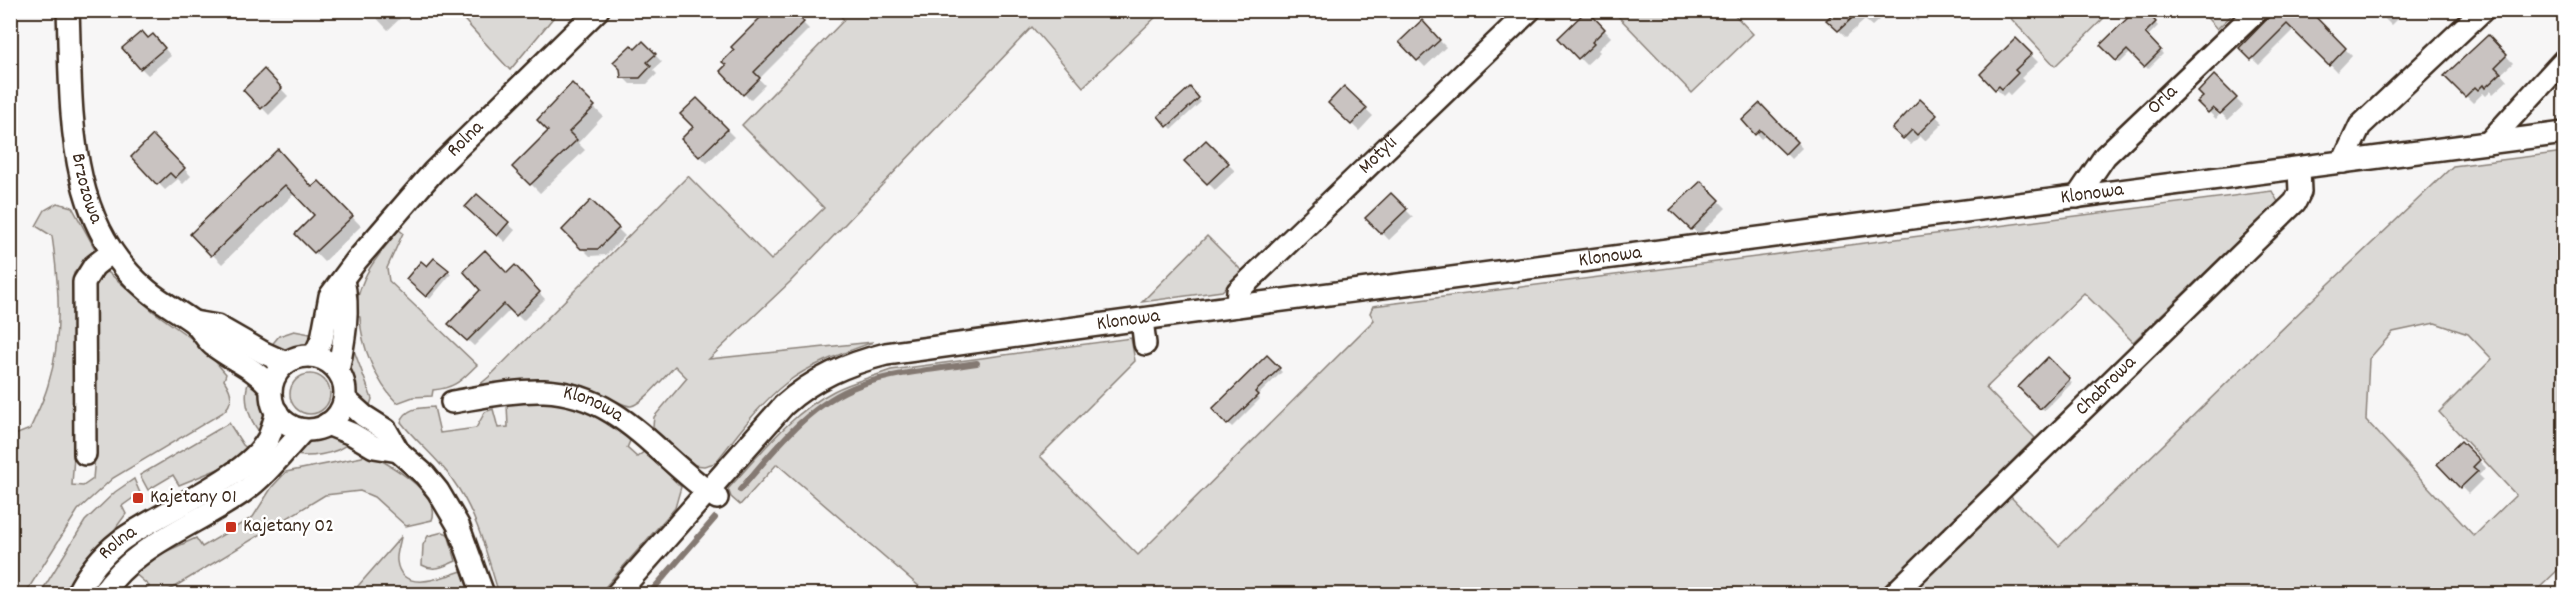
<svg xmlns="http://www.w3.org/2000/svg" width="2575" height="605" font-family="Dekko,sans-serif">
	<rect width="100%" height="100%" fill="#f7f6f6"/>
	<filter id="ink" filterUnits="userSpaceOnUse"><feTurbulence type="fractalNoise" baseFrequency=".0167" numOctaves="2"/><feDisplacementMap in="SourceGraphic" scale="12" xChannelSelector="R" yChannelSelector="G"/><feConvolveMatrix kernelMatrix="1 2 1 2 8 2 1 2 1" color-interpolation-filters="sRGB"/></filter>
	<g filter="url(#ink)">
		<g fill="#dbd9d6" stroke="#8b827a" stroke-width="1.5" fill-rule="evenodd">
			<path d="M557,11L558,12L510,70L456,11Z"/>
			<path d="M836,11H1162L1083,87L1032,27L790,282L709,359L873,342C843,353 811,364 786,383C758,405 737,436 715,463L704,466L694,465L656,432L653,426L654,417L687,378L675,366C666,375 643,404 631,406C622,407 587,385 572,383C539,377 505,386 472,391L490,376L688,176L771,260L824,208L742,125L844,20Z"/>
			<path d="M1613,11H1731L1753,34L1692,93Z"/>
			<path d="M2004,11H2111L2055,66Z"/>
			<path d="M2201,11H2236L2217,29Z"/>
			<path d="M2564,152V564L2533,594H1907L2008,494L2059,546L2310,302L2453,166ZM2435,323L2468,334L2492,359L2439,412L2516,495L2474,536L2366,420L2369,359L2393,332Z"/>
			<path d="M2272,191L2278,202L2133,342L2084,293L1986,388L2035,438L1880,594H1107L1103,591L1100,594H928L777,464L740,505L731,497L728,489C760,454 791,413 834,391C852,382 872,377 891,370L1131,338L1135,361L1040,456L1138,555L1374,320L1370,313L1373,306Z"/>
			<path d="M57,203L72,207L95,249L74,273L72,283L77,411L72,485L83,486L93,479C100,412 92,345 96,277L103,271L109,273L154,312L202,346L226,374L224,380C232,392 235,402 222,413L113,478L78,510L25,594H11L10,437L30,429C36,415 44,400 48,385C63,337 59,285 52,236L36,226L45,210Z"/>
			<path d="M399,230L403,233L387,268L389,281L477,365C461,380 456,388 433,390L432,396L413,397L397,403C376,382 361,346 360,317L356,316L352,325C359,279 369,265 399,230Z"/>
			<path d="M1207,236L1243,272L1222,291L1142,302Z"/>
			<path d="M294,331L316,335C301,355 292,355 269,348L279,336Z"/>
			<path d="M352,345L372,399L368,411C350,388 348,374 352,345Z"/>
			<circle cx="310" cy="394" r="20"/>
			<path d="M251,377C268,399 272,407 260,433C248,418 241,394 251,377Z"/>
			<path d="M528,402C562,402 610,410 630,441L627,448L637,457L645,451L681,487L675,508L599,594H499C487,556 478,515 454,482C439,459 417,443 401,422C406,407 421,408 434,407L440,433L476,428L485,412L493,409L498,428L508,427L507,404Z"/>
			<path d="M229,423L243,445L248,449L228,465L179,485L173,475L148,490L140,475Z"/>
			<path d="M332,437L348,443C338,454 306,459 293,454L307,442Z"/>
			<path d="M366,452C385,462 443,493 432,520L406,526L374,497L360,491L325,495L166,592L168,594H143L149,586L132,571L145,561L196,538L202,547L253,517L272,487L286,472L362,457Z"/>
			<path d="M134,479L140,493L122,506L126,514L67,594H40L85,521L115,492Z"/>
			<path d="M443,532L448,534L456,561C445,566 434,572 422,565L423,545L428,536Z"/>
			<path d="M401,537C400,544 396,554 397,561C401,595 443,577 462,571L471,594H351Z"/>
		</g>
		<g fill="#0003">
			<path d="M369,10H408V11L388,30Z"/>
			<path d="M790,10L809,29L759,79L765,85L750,100L722,71Z"/>
			<path d="M1839,10H1890L1872,26L1865,20L1846,37L1829,21Z"/>
			<path d="M1907,10H1929L1917,21Z"/>
			<path d="M2143,10L2158,26L2147,37L2163,54L2148,69L2131,52L2120,63L2103,45Z"/>
			<path d="M2307,10L2352,56L2337,72L2295,29L2259,65L2241,48L2280,18Z"/>
			<path d="M2376,10H2406L2391,25Z"/>
			<path d="M1587,12L1611,37L1598,50L1600,52L1586,65L1560,38Z"/>
			<path d="M1422,23L1446,47L1425,67L1401,42Z"/>
			<path d="M2488,37L2513,63L2501,74L2507,81L2493,94L2491,91L2486,96L2483,93L2473,103L2446,76Z"/>
			<path d="M2016,40L2038,62L2021,78L2024,81L2010,95L2007,92L2003,96L1982,74Z"/>
			<path d="M160,43L171,56L148,75L141,68Z"/>
			<path d="M643,43L662,62L653,70L657,74L647,84H630L623,77L635,51Z"/>
			<path d="M264,71L288,96L269,115L245,90Z"/>
			<path d="M2214,77L2243,106L2228,120L2216,108L2214,110L2219,115L2216,119L2199,102L2205,97Z"/>
			<path d="M572,86L603,116L578,143L585,150L540,193L514,167L550,131Z"/>
			<path d="M1344,88L1373,116L1359,131L1330,103Z"/>
			<path d="M1190,89L1201,102L1172,129L1160,116Z"/>
			<path d="M697,100L734,137L707,163L683,139L695,127Z"/>
			<path d="M1920,101L1943,123L1925,141L1920,136L1911,145L1894,129Z"/>
			<path d="M1760,105L1802,148L1791,159L1767,134L1761,139L1744,120Z"/>
			<path d="M153,137L191,176L183,184L178,179L165,190L133,157Z"/>
			<path d="M1206,142L1235,171L1215,190L1186,161Z"/>
			<path d="M278,151L312,189L319,183L361,226L324,262L297,234L316,215L295,193L222,264L192,234Z"/>
			<path d="M1701,183L1726,208L1699,235L1672,210Z"/>
			<path d="M1391,195L1413,217L1389,240L1368,218Z"/>
			<path d="M477,196L515,230L505,242L474,214Z"/>
			<path d="M591,202L625,236L606,255L590,256L564,230Z"/>
			<path d="M10,206L16,211L10,217Z"/>
			<path d="M434,260L451,274L430,299L408,279L427,268Z"/>
			<path d="M515,267L545,299L523,321L511,309L474,346L450,324Z"/>
			<path d="M1267,357L1282,372L1257,396L1260,399L1232,427L1214,409Z"/>
			<path d="M2048,359L2072,383L2044,411L2020,387Z"/>
			<path d="M2461,443L2486,468L2479,475L2483,479L2468,494L2439,464Z"/>
			<path d="M756,585L767,594H748Z"/>
		</g>
		<g fill="none" stroke-linecap="round" stroke-linejoin="round">
			<g stroke="#847972" stroke-width="6">
				<path d="M740,490C774,450 809,403 860,385C896,372 939,369 977,363"/>
				<path d="M649,594L715,518"/>
			</g>
		</g>
		<g fill="#c9c3c1" stroke="#3b2a1e" stroke-width="1.5">
			<path d="M768,10H792L804,22L754,72L760,78L743,95L720,71L726,65L722,62L734,50L731,47Z"/>
			<path d="M1587,10L1605,29L1592,42L1594,44L1578,59L1558,38Z"/>
			<path d="M1837,10H1861L1838,31L1826,20Z"/>
			<path d="M2136,10H2145L2156,22L2145,33L2161,50L2144,67L2127,50L2116,61L2100,45Z"/>
			<path d="M2274,10H2309L2346,48L2329,66L2287,24L2251,60L2239,48L2274,12L2280,16Z"/>
			<path d="M1422,20L1440,40L1417,61L1399,42Z"/>
			<path d="M142,31L148,38L153,34L165,48L140,69L122,48Z"/>
			<path d="M2488,35L2507,55L2495,67L2501,73L2485,88L2483,85L2478,90L2475,87L2465,97L2444,76Z"/>
			<path d="M2016,38L2032,54L2015,70L2018,73L2002,89L1999,86L1995,90L1980,74Z"/>
			<path d="M643,41L656,54L647,62L651,66L640,78H621L620,69L613,62L631,45L635,49Z"/>
			<path d="M264,69L282,88L261,109L243,90Z"/>
			<path d="M2214,75L2237,98L2220,114L2213,108L2208,113L2197,102L2203,97L2198,92Z"/>
			<path d="M572,83L595,106L569,132L577,140L530,185L512,167L548,131L537,120Z"/>
			<path d="M1344,86L1367,108L1351,125L1328,103Z"/>
			<path d="M1190,87L1199,98L1167,127L1158,116Z"/>
			<path d="M697,98L728,129L699,157L681,139L693,127L680,114Z"/>
			<path d="M1920,99L1937,115L1917,135L1912,130L1903,139L1892,129Z"/>
			<path d="M1760,103L1797,142L1785,154L1760,130L1755,135L1742,120Z"/>
			<path d="M153,135L185,168L175,178L170,173L157,185L131,157Z"/>
			<path d="M1206,140L1229,163L1207,184L1184,161Z"/>
			<path d="M278,149L312,187L319,181L353,216L314,253L295,234L314,215L285,185L211,256L190,234Z"/>
			<path d="M1701,181L1720,200L1691,230L1670,210Z"/>
			<path d="M1391,193L1407,209L1381,234L1365,218Z"/>
			<path d="M477,194L509,222L497,236L465,207Z"/>
			<path d="M591,200L619,228L598,249H581L562,230Z"/>
			<path d="M485,250L507,273L515,265L540,292L516,316L504,304L467,341L448,324L480,290L463,271Z"/>
			<path d="M434,258L449,270L426,297L406,279L421,261L427,266Z"/>
			<path d="M1267,355L1280,368L1255,392L1258,395L1227,425L1212,409Z"/>
			<path d="M2048,357L2070,379L2040,409L2018,387Z"/>
			<path d="M2461,441L2480,460L2473,467L2478,471L2460,488L2437,464Z"/>
		</g>
		<g fill="none" stroke-linecap="round" stroke-linejoin="round">
			<defs>
				<g id="minor">
					<path id="s1" d="M68,10C72,108 64,221 147,290C161,302 177,310 192,321C200,327 205,338 213,345C232,360 256,368 271,388"/>
					<path d="M2488,143L2564,60"/>
					<path d="M2343,162L2360,126L2483,10"/>
					<path id="s2" d="M2077,197L2105,156L2258,10"/>
					<path id="s3" d="M1237,306L1238,291L1530,10"/>
					<path d="M1142,320L1145,344"/>
					<path d="M194,322L217,326L264,353L286,363"/>
					<path id="s4" d="M314,356L322,339L330,296L356,261L433,172L598,10"/>
					<circle cx="308" cy="393" r="37"/>
					<path d="M338,371C344,341 350,310 343,280"/>
					<path d="M345,399L364,416L386,430L398,451L425,475L438,491L458,525L483,594"/>
					<path id="s5" d="M452,402C482,397 513,390 544,391C621,394 658,458 717,498"/>
					<path d="M327,424L352,434L374,447L398,451"/>
					<path d="M85,454L84,282L94,266L112,252"/>
					<path id="s6" d="M77,594C87,574 102,555 120,541C159,512 246,479 268,439C272,431 274,421 277,412"/>
					<path d="M102,594C135,544 196,525 243,492C267,475 284,451 304,430"/>
					<path id="s7" d="M617,594L784,405C814,378 847,364 886,354L1237,306L2564,133"/>
					<path id="s8" d="M1894,594L2295,202L2300,192L2299,169"/>
				</g>
			</defs>
			<use href="#minor" stroke="#3b2a1e" stroke-width="26"/>
			<use href="#minor" stroke="#fff" stroke-width="21"/>
		</g>
	</g>
	<g fill="#c8321e" stroke="#fff" stroke-width="2">
		<rect x="132" y="492" width="12" height="12" rx="3"/>
		<rect x="225" y="521" width="12" height="12" rx="3"/>
	</g>
	<g text-anchor="middle" dominant-baseline="central" stroke-width="5" stroke-linejoin="round" paint-order="stroke">
		<g font-size="20" fill="#3b2a1e" stroke="#fff">
			<text stroke="none"><textPath href="#s2" startOffset="130">Orla</textPath></text>
			<text stroke="none"><textPath href="#s4" startOffset="270">Rolna</textPath></text>
			<text stroke="none"><textPath href="#s3" startOffset="210">Motyli</textPath></text>
			<text stroke="none"><textPath href="#s1" startOffset="180">Brzozowa</textPath></text>
			<text stroke="none"><textPath href="#s7" startOffset="1584">Klonowa</textPath></text>
			<text stroke="none"><textPath href="#s7" startOffset="1098">Klonowa</textPath></text>
			<text stroke="none"><textPath href="#s7" startOffset="612">Klonowa</textPath></text>
			<text stroke="none"><textPath href="#s8" startOffset="297">Chabrowa</textPath></text>
			<text stroke="none"><textPath href="#s5" startOffset="144">Klonowa</textPath></text>
			<text stroke="none"><textPath href="#s6" startOffset="66">Rolna</textPath></text>
		</g>
		<g font-size="20" fill="#3b2a1e" stroke="#fff" text-anchor="start">
			<text x="150" y="498">Kajetany 01</text>
			<text x="243" y="527">Kajetany 02</text>
		</g>
	</g>
	<rect width="2575" height="605" fill="none" stroke="#fff" stroke-width="36"/>
	<rect x="18" y="18" width="2539" height="569" fill="none" stroke="#3b2a1e" stroke-width="2" filter="url(#ink)"/>
</svg>
